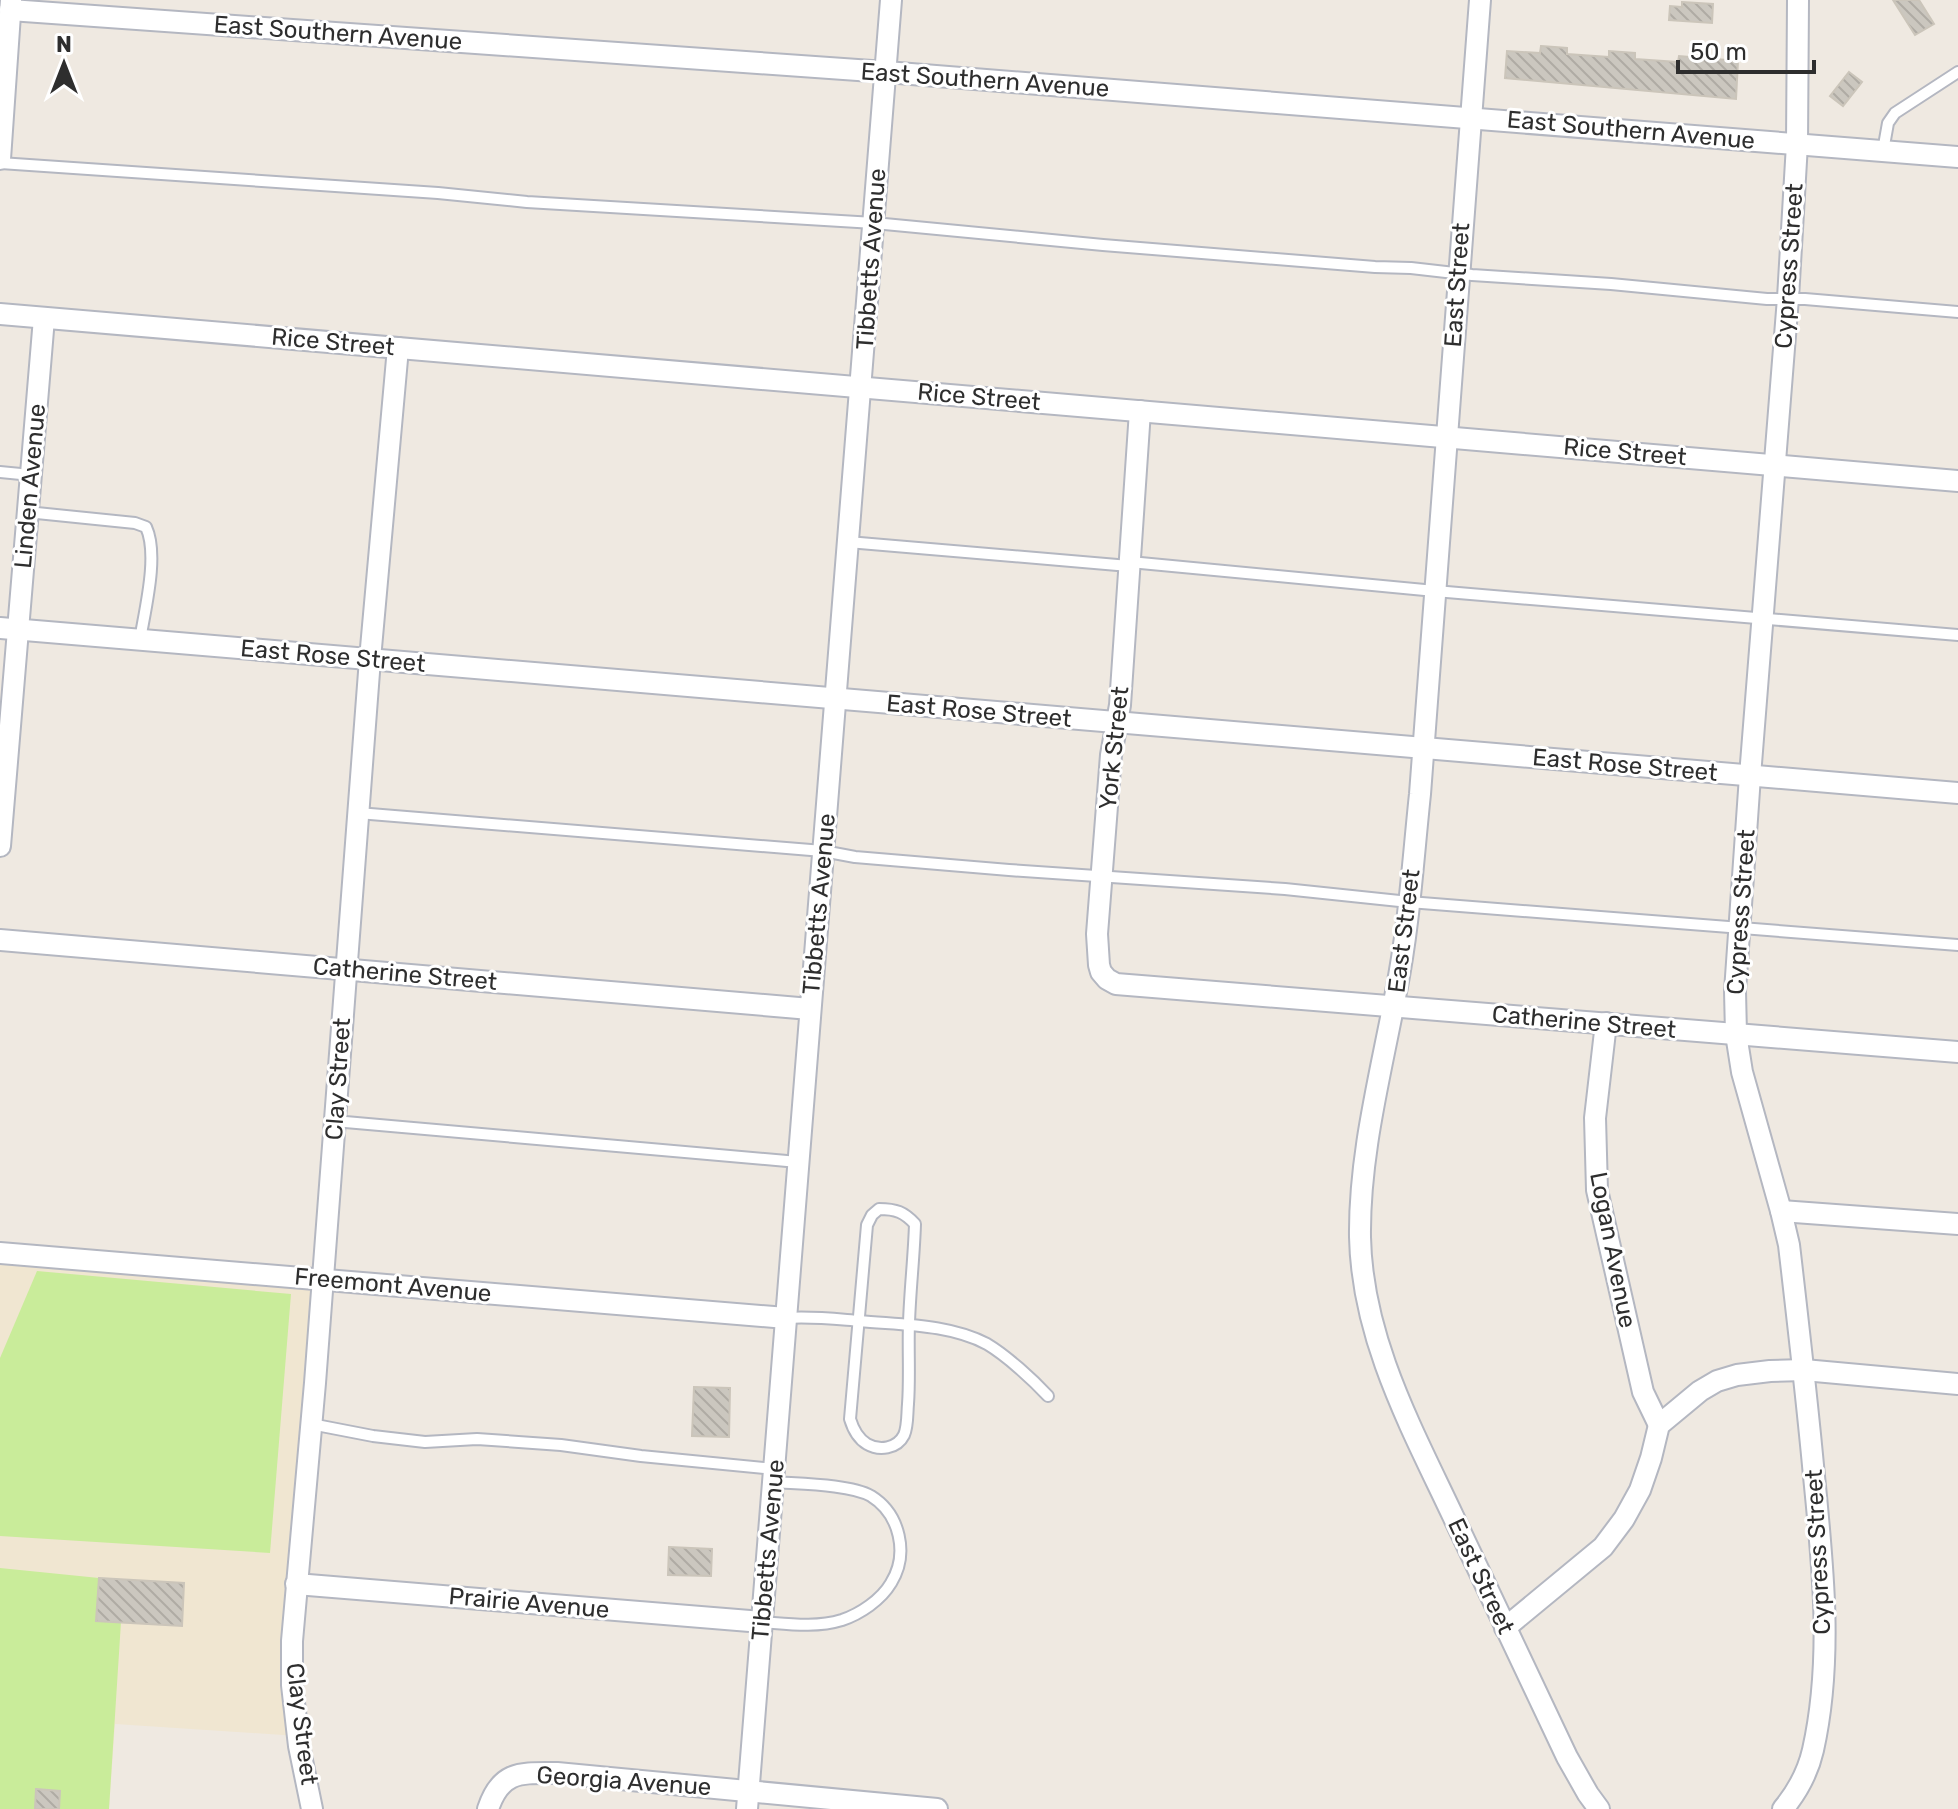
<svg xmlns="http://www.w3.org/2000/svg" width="1958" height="1809" font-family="Rubik,sans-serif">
	<defs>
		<pattern id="building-back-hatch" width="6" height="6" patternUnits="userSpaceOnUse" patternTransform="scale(2)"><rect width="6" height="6" fill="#cbc7bf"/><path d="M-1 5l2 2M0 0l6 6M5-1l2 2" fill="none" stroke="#afaba4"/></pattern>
	</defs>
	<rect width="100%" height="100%" fill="#efe9e1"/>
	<path fill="#f0e6d1" d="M0,1253L322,1280L296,1584L298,1736L115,1724L109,1809H0Z"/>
	<g fill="#c9ec9a">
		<path d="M37,1271L291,1294L270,1553L0,1536V1358Z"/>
		<path d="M0,1568L99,1578L97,1620L121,1622L109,1809H0Z"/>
	</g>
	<g fill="url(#building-back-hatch)" stroke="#cbc5ba" stroke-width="2">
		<path d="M1893,0H1919L1934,24L1915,35Z"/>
		<path d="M1682,2L1713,4L1712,23L1669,20L1670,6L1682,7Z"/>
		<path d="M1541,46L1567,48V54L1609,57V51L1635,53V59L1678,62L1679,56L1738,61L1736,99L1505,78L1507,51L1540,53Z"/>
		<path d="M1849,72L1862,82L1843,106L1830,96Z"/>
		<path d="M694,1387L730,1388L729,1437L692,1436Z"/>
		<path d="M669,1547L712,1549L711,1576L668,1575Z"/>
		<path d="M99,1578L184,1583L182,1626L96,1621Z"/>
		<path d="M36,1789L60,1791L59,1809H35Z"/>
	</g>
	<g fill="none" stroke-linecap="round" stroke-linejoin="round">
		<defs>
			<g id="service">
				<path d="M1883,151L1888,123L1895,113L1958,72"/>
				<path d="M0,163L438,193L527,202L874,223L1103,245L1375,267L1411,268L1472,275L1611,284L1767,299H1805L1958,312"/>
				<path d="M0,472L31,475"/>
				<path d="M27,512L135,523L146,527C159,555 145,609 140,640"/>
				<path d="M848,542L1129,566"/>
				<path d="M1130,562L1435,591L1958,635"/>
				<path d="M358,813L823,851L855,857L1009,870L1285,889L1409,902L1958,945"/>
				<path d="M334,1121L798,1162"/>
				<path d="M879,1209C896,1209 904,1212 915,1224C914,1257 910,1290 909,1323C908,1350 910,1377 908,1404C907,1414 908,1426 904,1435C897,1449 879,1451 867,1444C857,1438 853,1429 850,1419L867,1225L872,1215Z"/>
				<path d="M786,1318C811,1316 835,1319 860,1321C901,1325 949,1324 987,1344C1007,1356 1032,1379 1048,1396"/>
				<path d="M311,1424L373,1436L425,1442L477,1439L561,1445L641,1456L774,1469"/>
				<path d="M762,1622C789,1624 816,1628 842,1620C860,1614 881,1600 891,1583C909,1554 900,1514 871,1496C850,1484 798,1484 773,1482"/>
			</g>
			<g id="minor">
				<path d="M1480,0L1420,794C1413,860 1409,927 1396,992C1381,1073 1359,1154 1360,1237C1362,1338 1411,1427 1453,1516C1491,1597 1529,1677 1567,1757L1588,1794L1599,1809"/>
				<path d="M10,10L886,72L1958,157"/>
				<path d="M0,159L11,0"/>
				<path d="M0,314L1958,481"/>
				<path d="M1140,411L1120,705L1111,755L1097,934L1099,965L1101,972L1107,979L1116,984L1958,1052"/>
				<path d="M0,628L1958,793"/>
				<path d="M0,846L44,318"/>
				<path d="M0,940L810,1009"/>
				<path d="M1606,1023L1595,1118L1597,1190L1643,1392L1659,1425"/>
				<path d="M1781,1211L1958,1224"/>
				<path d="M0,1253L786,1318"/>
				<path d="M296,1584L762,1622"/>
				<path d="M1505,1628L1603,1547L1624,1519L1640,1490L1651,1458L1659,1425L1700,1391L1717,1381L1737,1375L1770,1371L1804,1370L1958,1384"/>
				<path d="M312,1809L299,1746L292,1685V1641L315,1383L370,659L398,348"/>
				<path d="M488,1809C501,1770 521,1773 557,1773L937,1809"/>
				<path d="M747,1809L891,0"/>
				<path d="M1783,1809C1797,1792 1808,1772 1813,1750C1833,1661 1823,1566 1814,1476C1807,1399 1798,1322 1789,1245L1781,1211L1742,1072L1736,1034L1735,991L1750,776L1788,298L1797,144L1798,0"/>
			</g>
		</defs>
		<use href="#service" stroke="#b4b7c1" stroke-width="14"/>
		<use href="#minor" stroke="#b4b7c1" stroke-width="24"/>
		<use href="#service" stroke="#fff" stroke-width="10"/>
		<use href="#minor" stroke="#fff" stroke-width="20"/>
	</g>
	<g text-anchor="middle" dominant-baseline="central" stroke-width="6" stroke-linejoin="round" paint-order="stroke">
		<g font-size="24" fill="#2e2e2e" stroke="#fff">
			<text transform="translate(338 33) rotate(4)">East Southern Avenue</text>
			<text transform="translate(985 80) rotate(4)">East Southern Avenue</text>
			<text transform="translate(1631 130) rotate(5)">East Southern Avenue</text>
			<text transform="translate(871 259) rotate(-86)">Tibbetts Avenue</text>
			<text transform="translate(1789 266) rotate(-86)">Cypress Street</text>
			<text transform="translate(1457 285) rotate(-86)">East Street</text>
			<text transform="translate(333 342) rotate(5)">Rice Street</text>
			<text transform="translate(979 397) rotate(5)">Rice Street</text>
			<text transform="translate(1625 452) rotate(5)">Rice Street</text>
			<text transform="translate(30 486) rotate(-85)">Linden Avenue</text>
			<text transform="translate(333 656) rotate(5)">East Rose Street</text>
			<text transform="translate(979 711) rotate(5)">East Rose Street</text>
			<text transform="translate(1114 748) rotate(-84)">York Street</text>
			<text transform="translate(1625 765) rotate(5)">East Rose Street</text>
			<text transform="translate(819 904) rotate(-85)">Tibbetts Avenue</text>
			<text transform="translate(1741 912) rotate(-86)">Cypress Street</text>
			<text transform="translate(1404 931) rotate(-83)">East Street</text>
			<text transform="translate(405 974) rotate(5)">Catherine Street</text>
			<text transform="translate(1584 1022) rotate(5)">Catherine Street</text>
			<text transform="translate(338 1079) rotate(-86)">Clay Street</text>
			<text transform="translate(1613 1250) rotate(79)">Logan Avenue</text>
			<text transform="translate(393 1285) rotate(5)">Freemont Avenue</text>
			<text transform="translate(768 1550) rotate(-85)">Tibbetts Avenue</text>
			<text transform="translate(1818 1552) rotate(-93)">Cypress Street</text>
			<text transform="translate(1481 1576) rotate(65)">East Street</text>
			<text transform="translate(529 1603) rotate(5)">Prairie Avenue</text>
			<text transform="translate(302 1724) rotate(83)">Clay Street</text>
			<text transform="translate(624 1781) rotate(4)">Georgia Avenue</text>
		</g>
	</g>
	<g transform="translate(64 64)" stroke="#ffffff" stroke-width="6" paint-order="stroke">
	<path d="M0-6L14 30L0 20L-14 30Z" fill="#2e2e2e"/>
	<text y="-12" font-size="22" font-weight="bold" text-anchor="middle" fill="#2e2e2e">N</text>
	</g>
	<path d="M1678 60v12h136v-12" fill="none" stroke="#2e2e2e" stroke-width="4"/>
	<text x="1690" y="60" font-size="24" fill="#2e2e2e" stroke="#ffffff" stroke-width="6" paint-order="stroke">50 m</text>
</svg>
